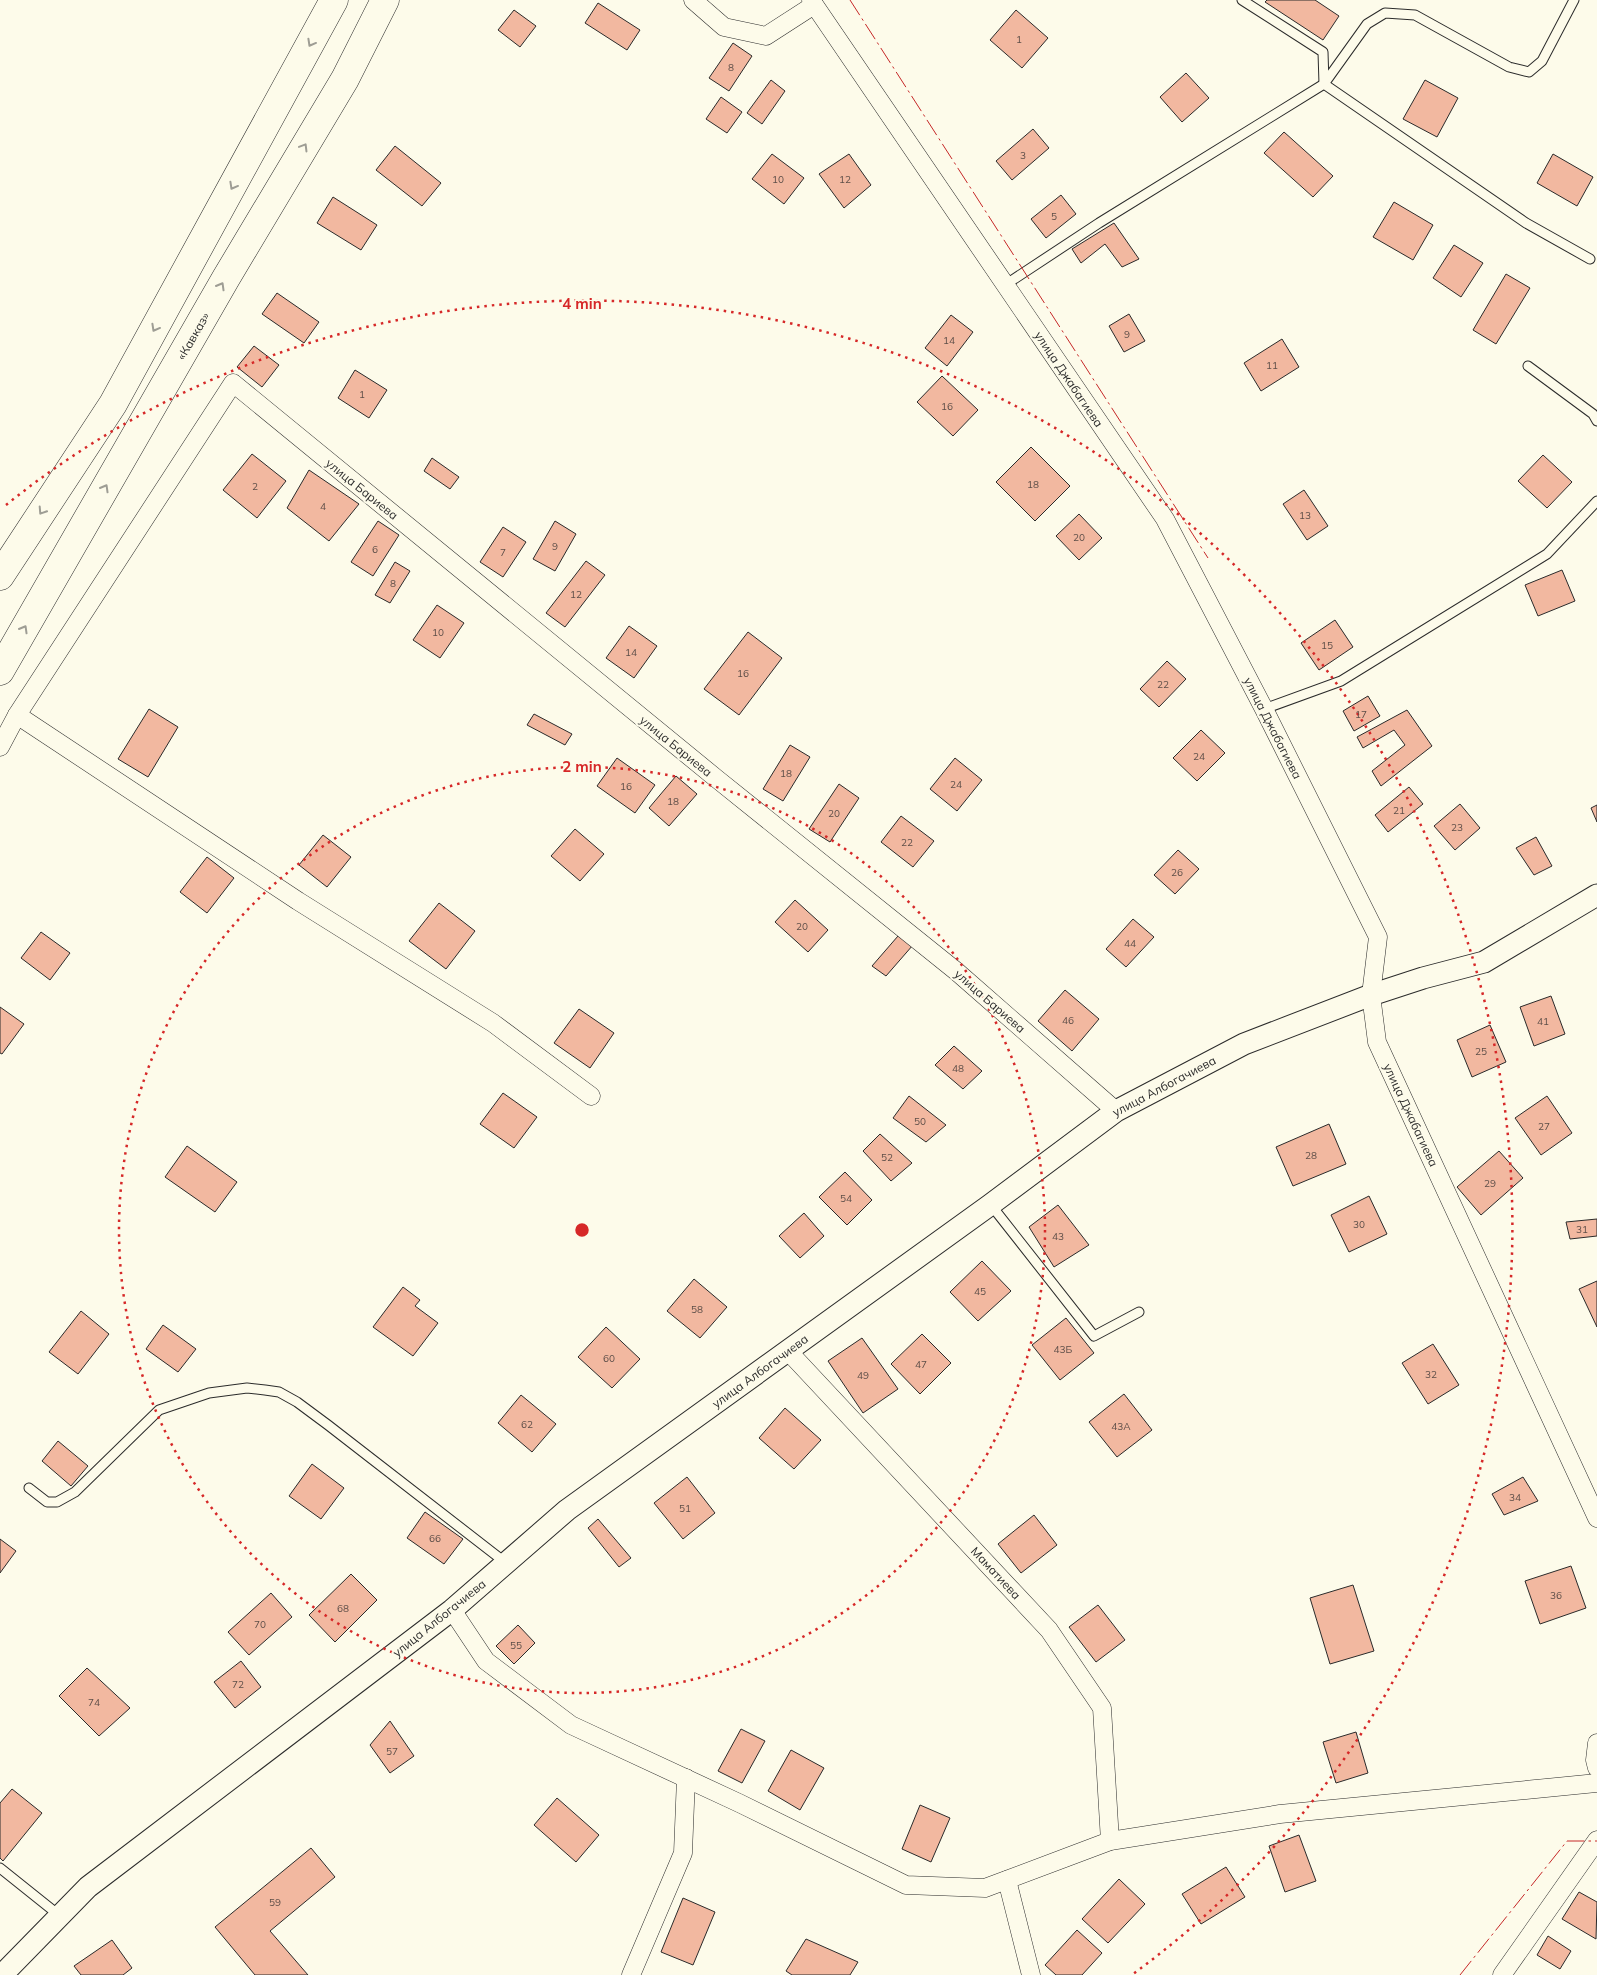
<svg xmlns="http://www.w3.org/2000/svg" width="1597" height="1975" font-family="Mulish,sans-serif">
	<rect width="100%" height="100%" fill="#fdfbea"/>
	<g fill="#f2b8a0" stroke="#2b2b2b">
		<path d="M1267,0H1315L1339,16L1323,40L1265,2Z"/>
		<path d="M598,3L640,30L627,50L585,23Z"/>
		<path d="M514,10L536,26L520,47L498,30Z"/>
		<path d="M1016,10L1048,38L1022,68L990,40Z"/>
		<path d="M733,43L752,56L729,91L709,78Z"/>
		<path d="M1186,73L1209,98L1182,122L1160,97Z"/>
		<path d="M771,80L785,91L762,124L747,113Z"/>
		<path d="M1425,80L1458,98L1437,137L1403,119Z"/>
		<path d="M721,97L742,112L727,133L706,119Z"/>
		<path d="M1033,129L1049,148L1012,180L996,161Z"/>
		<path d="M1284,132L1333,176L1313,197L1264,153Z"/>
		<path d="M395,146L441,183L422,206L376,170Z"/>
		<path d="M772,154L804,178L784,204L752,179Z"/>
		<path d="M849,154L871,185L844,208L819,174Z"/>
		<path d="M1553,154L1593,177L1577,206L1537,183Z"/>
		<path d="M1061,195L1076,214L1046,238L1031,219Z"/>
		<path d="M333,197L377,225L361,250L317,223Z"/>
		<path d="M1394,202L1433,225L1413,260L1373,237Z"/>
		<path d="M1114,223L1139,259L1122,267L1105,244L1081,263L1072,249Z"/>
		<path d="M1454,245L1483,263L1461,297L1433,278Z"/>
		<path d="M1506,274L1530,288L1496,344L1473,330Z"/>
		<path d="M277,293L319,322L304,343L262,314Z"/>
		<path d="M1129,314L1145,341L1124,352L1109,326Z"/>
		<path d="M951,315L973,332L947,366L925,348Z"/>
		<path d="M1282,339L1299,367L1261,391L1244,363Z"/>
		<path d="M254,346L279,365L262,387L237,367Z"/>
		<path d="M355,370L387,390L369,418L338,398Z"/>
		<path d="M942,376L978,410L953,436L917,402Z"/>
		<path d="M1031,447L1070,486L1035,521L996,482Z"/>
		<path d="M252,454L286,481L257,518L223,490Z"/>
		<path d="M1543,455L1572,482L1547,508L1518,481Z"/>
		<path d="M432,458L459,477L450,489L424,471Z"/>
		<path d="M309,470L359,504L329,541L287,508Z"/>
		<path d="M1304,490L1328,526L1307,540L1283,504Z"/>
		<path d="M1079,514L1102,538L1079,560L1056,536Z"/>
		<path d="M378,521L399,535L373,576L351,562Z"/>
		<path d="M555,521L576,534L555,571L533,559Z"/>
		<path d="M503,527L526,542L503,577L480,562Z"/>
		<path d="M586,561L605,575L565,627L546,613Z"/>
		<path d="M395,562L410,571L390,603L375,595Z"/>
		<path d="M1562,570L1575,601L1538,616L1525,585Z"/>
		<path d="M437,605L464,623L440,658L413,640Z"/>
		<path d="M1335,620L1353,647L1319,670L1301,643Z"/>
		<path d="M629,626L657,646L634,678L606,658Z"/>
		<path d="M748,632L782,658L739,715L704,689Z"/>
		<path d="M1167,661L1186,679L1159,707L1140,689Z"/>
		<path d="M1368,696L1380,716L1354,731L1343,711Z"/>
		<path d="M149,709L178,727L148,777L118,759Z"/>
		<path d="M1407,710L1432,746L1381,786L1372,771L1405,745L1394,730L1363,748L1357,737Z"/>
		<path d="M534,714L572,734L565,745L527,725Z"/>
		<path d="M1201,730L1225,753L1197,781L1173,758Z"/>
		<path d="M790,745L810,757L783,801L763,789Z"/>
		<path d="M617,758L655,785L635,813L597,786Z"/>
		<path d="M955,758L982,780L957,811L930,789Z"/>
		<path d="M676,776L697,794L669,826L649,808Z"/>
		<path d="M839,784L859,798L830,842L809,829Z"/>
		<path d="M1409,787L1423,804L1388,832L1375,815Z"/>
		<path d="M1460,804L1480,828L1455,850L1434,826Z"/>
		<path d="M1597,805V822L1591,808Z"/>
		<path d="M901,816L934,841L913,867L881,842Z"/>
		<path d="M575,829L604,854L580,881L551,856Z"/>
		<path d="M323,835L351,857L327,887L299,865Z"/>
		<path d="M1536,837L1552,866L1534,875L1516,848Z"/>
		<path d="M1178,850L1199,869L1175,894L1154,875Z"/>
		<path d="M207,857L234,878L207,913L180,892Z"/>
		<path d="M795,900L828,930L808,952L775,922Z"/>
		<path d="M439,903L475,931L446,969L409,941Z"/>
		<path d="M1133,919L1154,937L1126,967L1106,949Z"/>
		<path d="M41,932L70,953L50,980L21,958Z"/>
		<path d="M898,936L913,945L886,976L872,966Z"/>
		<path d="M1065,990L1099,1019L1072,1051L1038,1021Z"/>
		<path d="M1551,996L1565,1034L1534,1046L1520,1007Z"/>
		<path d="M0,1007L24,1024L2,1054L0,1053Z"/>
		<path d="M579,1009L614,1033L590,1068L554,1043Z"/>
		<path d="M1490,1025L1506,1062L1472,1077L1457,1040Z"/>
		<path d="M954,1046L982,1071L963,1089L935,1065Z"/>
		<path d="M503,1093L537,1117L514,1148L480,1124Z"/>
		<path d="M909,1096L946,1125L926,1142L893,1118Z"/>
		<path d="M1547,1096L1572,1133L1541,1155L1515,1118Z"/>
		<path d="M1329,1124L1346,1164L1293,1186L1276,1147Z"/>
		<path d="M880,1134L912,1163L891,1181L863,1151Z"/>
		<path d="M187,1146L237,1182L215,1212L165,1177Z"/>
		<path d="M1499,1151L1523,1178L1481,1215L1457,1187Z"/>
		<path d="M845,1172L872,1200L847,1225L819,1197Z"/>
		<path d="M1369,1196L1387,1234L1349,1252L1331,1215Z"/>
		<path d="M1058,1205L1089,1245L1054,1267L1029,1227Z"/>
		<path d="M804,1213L824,1236L800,1258L779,1236Z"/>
		<path d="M1597,1219V1236L1570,1239L1566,1222Z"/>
		<path d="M982,1261L1011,1291L978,1321L950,1292Z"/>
		<path d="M694,1279L727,1307L700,1338L667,1311Z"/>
		<path d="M1597,1281V1327L1579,1289Z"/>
		<path d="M403,1287L420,1300L415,1306L438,1323L413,1356L373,1327Z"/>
		<path d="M81,1311L109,1334L78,1374L49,1352Z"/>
		<path d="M1066,1318L1094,1353L1060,1380L1032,1345Z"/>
		<path d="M163,1325L196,1349L178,1372L146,1349Z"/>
		<path d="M606,1327L640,1359L612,1388L578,1357Z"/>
		<path d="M922,1334L951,1363L920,1394L891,1364Z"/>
		<path d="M862,1338L898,1389L863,1413L828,1361Z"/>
		<path d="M1433,1344L1459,1385L1428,1404L1402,1363Z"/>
		<path d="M1124,1394L1152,1430L1117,1457L1089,1422Z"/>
		<path d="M521,1395L556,1424L532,1452L498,1423Z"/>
		<path d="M785,1408L821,1440L794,1469L759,1438Z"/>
		<path d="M58,1441L88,1466L71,1486L42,1461Z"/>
		<path d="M312,1464L344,1488L321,1519L289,1496Z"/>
		<path d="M687,1477L715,1513L683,1539L654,1503Z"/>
		<path d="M1523,1477L1538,1501L1504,1515L1492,1494Z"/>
		<path d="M425,1512L463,1539L444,1564L407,1538Z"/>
		<path d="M1034,1515L1057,1545L1021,1573L998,1544Z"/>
		<path d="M598,1519L631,1558L619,1567L588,1528Z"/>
		<path d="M0,1539L16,1551L0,1573Z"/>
		<path d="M1571,1566L1586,1608L1540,1624L1525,1581Z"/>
		<path d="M351,1574L377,1600L335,1642L309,1615Z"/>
		<path d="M1353,1585L1374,1651L1330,1664L1310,1598Z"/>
		<path d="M271,1593L292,1617L249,1655L228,1632Z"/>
		<path d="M1098,1605L1125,1640L1096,1662L1069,1627Z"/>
		<path d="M518,1625L535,1643L514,1664L496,1646Z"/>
		<path d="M241,1661L261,1687L235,1708L214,1682Z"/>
		<path d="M87,1668L130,1708L99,1736L59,1696Z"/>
		<path d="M390,1721L414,1756L390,1773L370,1745Z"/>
		<path d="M741,1729L765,1741L742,1783L718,1771Z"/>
		<path d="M1356,1732L1368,1773L1336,1783L1323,1742Z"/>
		<path d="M791,1750L824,1768L800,1810L768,1791Z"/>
		<path d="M12,1789L42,1813L3,1861L0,1858V1803Z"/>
		<path d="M557,1798L599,1835L576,1862L534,1825Z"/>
		<path d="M920,1805L950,1818L931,1862L902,1849Z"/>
		<path d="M1299,1835L1316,1881L1285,1892L1269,1846Z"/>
		<path d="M311,1848L335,1877L270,1931L308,1975H255L215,1927Z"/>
		<path d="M1226,1867L1245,1897L1201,1924L1182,1894Z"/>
		<path d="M1119,1879L1145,1904L1108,1943L1082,1919Z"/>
		<path d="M1579,1892L1597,1902L1596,1939L1562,1919Z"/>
		<path d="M683,1898L715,1912L693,1965L661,1952Z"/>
		<path d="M1077,1930L1102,1953L1082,1975H1056L1045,1965Z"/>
		<path d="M1548,1936L1571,1951L1560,1969L1537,1955Z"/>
		<path d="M806,1939L858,1962L850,1975H792L786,1971Z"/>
		<path d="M112,1940L132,1968L123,1975H81L74,1966Z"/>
	</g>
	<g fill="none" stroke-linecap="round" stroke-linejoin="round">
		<defs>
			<g id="service">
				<path d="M1242,0L1323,52L1324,84L1526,223L1590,259"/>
				<path d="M1005,285L1099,223L1324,84L1367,24L1385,13L1415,15L1509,67L1529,72L1542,61L1574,0"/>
				<path d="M1528,366L1593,414L1597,421"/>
				<path d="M1264,709L1341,681L1547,554L1597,501"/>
				<path d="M991,1205L1094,1336L1139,1312"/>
				<path d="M29,1488L47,1502H57L75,1492L159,1410L209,1393L247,1388L265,1390L279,1392L297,1402L328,1425L506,1563"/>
				<path d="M0,1868L60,1916"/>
			</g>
			<g id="minor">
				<path d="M693,0L724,27L766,36L814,5"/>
				<path d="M811,0L1165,519L1264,709L1378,937L1371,995L1377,1042L1597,1518"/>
				<path d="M17,715L298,901L493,1023L591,1096"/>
				<path d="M0,747L17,715L233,383L717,779L956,971L1116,1111"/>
				<path d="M788,1351L1049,1630L1102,1708L1110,1841"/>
				<path d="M452,1610L486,1661L571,1725L739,1803L906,1885L985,1888L1110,1841L1280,1814L1597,1783"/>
				<path d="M1597,1743L1595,1760L1597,1768"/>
				<path d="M1007,1880L1031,1975"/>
				<path d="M631,1975L683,1853L686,1778"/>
				<path d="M1502,1975L1597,1840"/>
			</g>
			<path id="tertiary" d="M2,1975L88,1887L452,1610L567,1510L990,1205L1116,1111L1244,1044L1371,995L1423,978L1484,962L1597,895"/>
			<g id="trunk">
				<path d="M0,576L113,404L334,0"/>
				<path d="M0,671L226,278L345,79L385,0"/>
			</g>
		</defs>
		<use href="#service" stroke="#2b2b2b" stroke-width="11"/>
		<use href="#minor" stroke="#2b2b2b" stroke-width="19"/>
		<use href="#tertiary" stroke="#2b2b2b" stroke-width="23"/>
		<use href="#trunk" stroke="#2b2b2b" stroke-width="29"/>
		<use href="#service" stroke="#fdfbea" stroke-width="9"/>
		<use href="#minor" stroke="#fdfbea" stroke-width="18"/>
		<use href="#tertiary" stroke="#fdfbea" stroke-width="21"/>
		<use href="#trunk" stroke="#fdfbea" stroke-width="28"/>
		<g stroke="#c62828" stroke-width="1" stroke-dasharray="18 4 2.5 4" stroke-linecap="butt">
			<path d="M850,0L1208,558"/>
			<path d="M1460,1975L1567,1841H1597"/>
		</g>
	</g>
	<defs><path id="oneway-chevron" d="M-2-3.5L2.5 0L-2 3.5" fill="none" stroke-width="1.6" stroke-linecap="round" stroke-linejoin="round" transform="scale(1.25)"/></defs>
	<g stroke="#9e9d94">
		<use href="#oneway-chevron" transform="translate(311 43) rotate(119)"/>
		<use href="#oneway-chevron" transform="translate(304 147) rotate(-59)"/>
		<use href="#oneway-chevron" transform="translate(233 186) rotate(119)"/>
		<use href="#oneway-chevron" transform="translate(221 286) rotate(-60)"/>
		<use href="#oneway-chevron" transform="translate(155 328) rotate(119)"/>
		<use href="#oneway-chevron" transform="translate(105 488) rotate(-60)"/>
		<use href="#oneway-chevron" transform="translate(42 511) rotate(123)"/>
		<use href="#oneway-chevron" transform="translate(24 629) rotate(-60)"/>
	</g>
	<g fill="none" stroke="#d62828" stroke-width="2.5" stroke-dasharray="2.5 5">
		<circle cx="582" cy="1230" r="463"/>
		<path d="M6 505A926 926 0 1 1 1133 1974"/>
	</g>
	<g text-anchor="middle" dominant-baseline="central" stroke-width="4" stroke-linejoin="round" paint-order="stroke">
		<g font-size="10" fill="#5d4e48">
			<text x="1019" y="39">1</text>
			<text x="731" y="67">8</text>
			<text x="1023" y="155">3</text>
			<text x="778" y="179">10</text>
			<text x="845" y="179">12</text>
			<text x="1054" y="216">5</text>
			<text x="1127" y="334">9</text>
			<text x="949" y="340">14</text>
			<text x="1272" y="365">11</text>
			<text x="362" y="394">1</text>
			<text x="947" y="406">16</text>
			<text x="1033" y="484">18</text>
			<text x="255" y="486">2</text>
			<text x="323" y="506">4</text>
			<text x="1305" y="515">13</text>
			<text x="1079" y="537">20</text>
			<text x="555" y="546">9</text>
			<text x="375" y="549">6</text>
			<text x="503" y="552">7</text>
			<text x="393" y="583">8</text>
			<text x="576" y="594">12</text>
			<text x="438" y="632">10</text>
			<text x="1327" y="645">15</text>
			<text x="631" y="652">14</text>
			<text x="743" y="673">16</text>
			<text x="1163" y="684">22</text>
			<text x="1361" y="714">17</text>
			<text x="1199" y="756">24</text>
			<text x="786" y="773">18</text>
			<text x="956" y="784">24</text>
			<text x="626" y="786">16</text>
			<text x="673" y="801">18</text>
			<text x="1399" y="810">21</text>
			<text x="834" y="813">20</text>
			<text x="1457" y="827">23</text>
			<text x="907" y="842">22</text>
			<text x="1177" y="872">26</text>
			<text x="802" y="926">20</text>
			<text x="1130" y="943">44</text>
			<text x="1068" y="1020">46</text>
			<text x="1543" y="1021">41</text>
			<text x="1481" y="1051">25</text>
			<text x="958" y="1068">48</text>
			<text x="920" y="1121">50</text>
			<text x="1544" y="1126">27</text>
			<text x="1311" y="1155">28</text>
			<text x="887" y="1157">52</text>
			<text x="1490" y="1183">29</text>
			<text x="846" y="1198">54</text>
			<text x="1359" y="1224">30</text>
			<text x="1582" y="1229">31</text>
			<text x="1058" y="1236">43</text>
			<text x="980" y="1291">45</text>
			<text x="697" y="1309">58</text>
			<text x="1063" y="1349">43Б</text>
			<text x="609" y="1358">60</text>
			<text x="921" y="1364">47</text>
			<text x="1431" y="1374">32</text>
			<text x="863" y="1375">49</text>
			<text x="527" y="1424">62</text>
			<text x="1121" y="1426">43А</text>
			<text x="1515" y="1497">34</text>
			<text x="685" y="1508">51</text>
			<text x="435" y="1538">66</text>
			<text x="1556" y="1595">36</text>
			<text x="343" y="1608">68</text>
			<text x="260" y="1624">70</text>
			<text x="516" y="1645">55</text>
			<text x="238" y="1684">72</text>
			<text x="94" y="1702">74</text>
			<text x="392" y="1751">57</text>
			<text x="275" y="1902">59</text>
		</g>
		<g font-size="12" fill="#2b2b2b" stroke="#fdfbea">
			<text transform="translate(193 336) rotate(-60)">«Кавказ»</text>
			<text transform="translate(1069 379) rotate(56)">улица Джабагиева</text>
			<text transform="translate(362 489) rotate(39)">улица Бариева</text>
			<text transform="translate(1273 728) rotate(63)">улица Джабагиева</text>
			<text transform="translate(676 746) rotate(39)">улица Бариева</text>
			<text transform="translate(990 1001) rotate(41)">улица Бариева</text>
			<text transform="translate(1164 1086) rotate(-28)">улица Албогачиева</text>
			<text transform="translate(1411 1115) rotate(65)">улица Джабагиева</text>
			<text transform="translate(760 1371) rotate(-36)">улица Албогачиева</text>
			<text transform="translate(996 1573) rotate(47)">Маматиева</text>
			<text transform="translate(439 1618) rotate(-39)">улица Албогачиева</text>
		</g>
	</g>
	<circle cx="582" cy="1230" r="8" fill="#d62828" stroke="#fdfbea" stroke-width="2.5"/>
	<g font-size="15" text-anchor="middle" font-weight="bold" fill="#d62828" stroke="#fdfbea" stroke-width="4" stroke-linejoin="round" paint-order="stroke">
		<text x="582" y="309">4 min</text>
		<text x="582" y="772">2 min</text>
	</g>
</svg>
